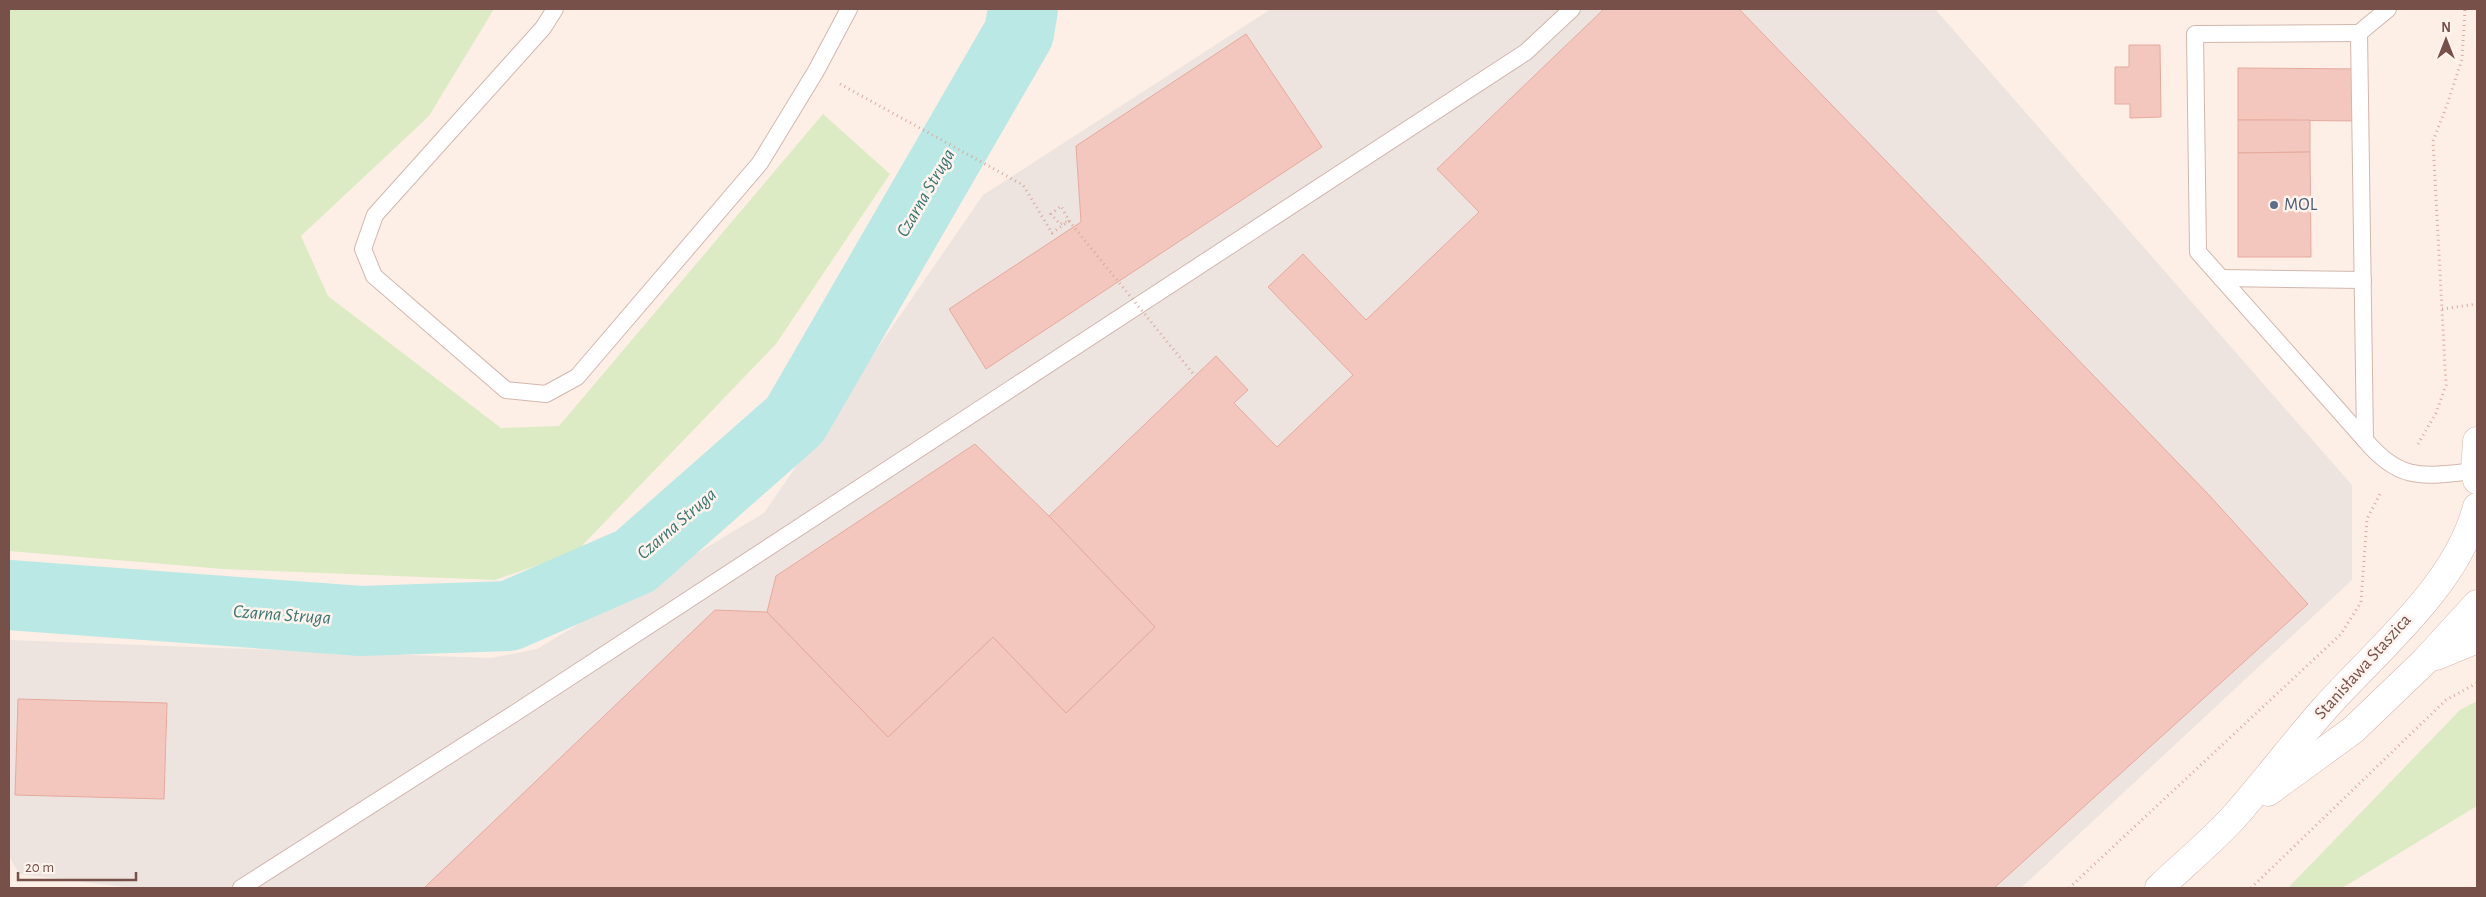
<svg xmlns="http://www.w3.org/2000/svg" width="2486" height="897" font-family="'Alegreya Sans',sans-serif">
	<rect width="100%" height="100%" fill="#fdefe6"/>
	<path fill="#ede4e0" d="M1271,9H1935L2352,485V580L2021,888H132L19,874L9,856V640L491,658L537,649L764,513L983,195Z"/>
	<g fill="#dcebc4">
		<path d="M9,9H494L429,116L301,236L328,296L501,428L559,426L823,114L890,174L776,344L576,552L495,580L223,569L9,551Z"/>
		<path d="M2477,701V806L2342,888H2288L2460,710Z"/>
	</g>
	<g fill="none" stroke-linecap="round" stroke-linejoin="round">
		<path stroke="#bae8e5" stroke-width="70" d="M9,595L361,621L509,616L635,561L795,420L1019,33L1023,9"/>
	</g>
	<g fill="#f3c7bd" stroke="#e6a99d">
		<path d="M1604,9H1739L2208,494L2308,604L1994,888H424L715,610L767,612L888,737L993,637L1066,713L1155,627L1049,516L1216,356L1248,390L1234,403L1277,447L1353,375L1268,287L1303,254L1366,320L1479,212L1437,169Z"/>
		<path d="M1246,34L1322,147L986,369L949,309L1081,222L1076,146Z"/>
		<path d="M2129,45H2160L2161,117L2130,118V104H2115V67H2129Z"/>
		<path d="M2238,68L2365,69L2364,121L2238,120Z"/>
		<path d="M2238,120H2310V152L2238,153Z"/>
		<path d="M2310,152L2311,257H2238V153Z"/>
		<path d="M975,444L1049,516L1155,627L1066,713L993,637L888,737L767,612L776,576Z"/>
		<path d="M18,699L167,703L164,799L15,795Z"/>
	</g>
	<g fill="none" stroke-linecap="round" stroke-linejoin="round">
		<defs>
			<g id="lane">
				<path d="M555,9L543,28L375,215L363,249L374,276L506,390L546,394L577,377L760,163L816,71L849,9"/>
				<path d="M2388,9L2359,33L2365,440C2401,483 2424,476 2475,471"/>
				<path d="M2359,33L2195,34L2198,252L2365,440"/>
				<path d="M2221,278L2363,280"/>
				<path d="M241,888L515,713L1526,52L1572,9"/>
			</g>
			<g id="secondary">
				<path d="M2477,441L2475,471L2477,480"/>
				<path d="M2436,656L2477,639"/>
				<path d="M2268,792L2353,730L2425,661L2477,604"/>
				<path d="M2159,888C2183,865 2210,843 2233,818C2265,782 2294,743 2326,707C2378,649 2457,585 2477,507"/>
			</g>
		</defs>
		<use href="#lane" stroke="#d2b7ae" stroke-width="18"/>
		<use href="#secondary" stroke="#d7b7ae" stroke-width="29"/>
		<g stroke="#d9aaa0" stroke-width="3" stroke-dasharray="1 4" stroke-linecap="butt">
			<path d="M840,84L1023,185L1052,233L1069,221L1061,206L1051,214L1060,224L1069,221"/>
			<path d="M2442,309L2477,304"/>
			<path d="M2418,444L2436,413L2446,385L2433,141L2447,105L2462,59L2465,9"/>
			<path d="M2069,888L2341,634L2361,602L2367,519L2381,492"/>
			<path d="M2251,888L2446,700L2477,683"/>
		</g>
		<use href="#lane" stroke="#fff" stroke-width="16"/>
		<use href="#secondary" stroke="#fff" stroke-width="28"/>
		<path stroke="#d9aaa0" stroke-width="3" stroke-dasharray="1 4" stroke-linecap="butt" d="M1069,221L1195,376"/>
	</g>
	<circle fill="#5c6f8a" stroke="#fff4ed" stroke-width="2" cx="2274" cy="205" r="5"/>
	<g text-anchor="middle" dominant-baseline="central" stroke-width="5" stroke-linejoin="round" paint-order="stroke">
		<g font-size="18" fill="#4e5e75" stroke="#fff4ed" text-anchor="start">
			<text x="2284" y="205">MOL</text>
		</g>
		<g font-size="18" fill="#78504a" stroke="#fff4ed">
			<text transform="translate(2363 667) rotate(-48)">Stanisława Staszica</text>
		</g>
		<g font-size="19" font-style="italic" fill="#3a7673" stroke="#fff4ed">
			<text transform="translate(926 193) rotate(-60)">Czarna Struga</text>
			<text transform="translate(677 524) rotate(-41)">Czarna Struga</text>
			<text transform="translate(282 615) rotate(4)">Czarna Struga</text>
		</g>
	</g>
	<rect width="2486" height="897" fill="none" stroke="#78504a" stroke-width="20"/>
	<g transform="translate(2446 40)" stroke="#fff4ed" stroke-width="4" paint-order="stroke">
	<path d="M0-4L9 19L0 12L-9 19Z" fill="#78504a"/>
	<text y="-8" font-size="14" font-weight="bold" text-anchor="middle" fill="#78504a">N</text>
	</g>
	<path d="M18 872v8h118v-8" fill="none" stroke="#78504a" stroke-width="2.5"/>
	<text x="25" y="872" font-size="15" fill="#78504a" stroke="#fff4ed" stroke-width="4" paint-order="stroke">20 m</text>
</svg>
